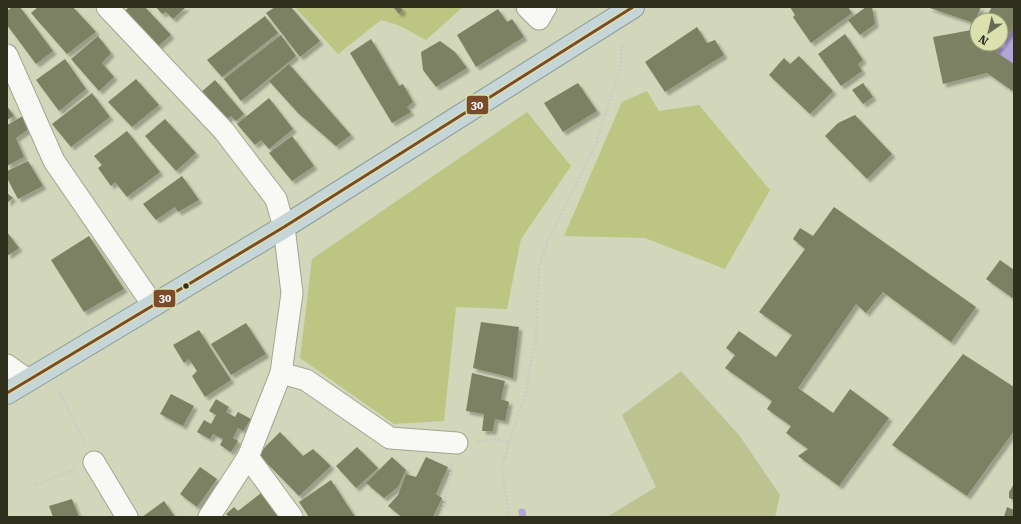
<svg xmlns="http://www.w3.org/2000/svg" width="1021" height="524" font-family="'Roboto Serif',serif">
	<defs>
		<filter id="shadow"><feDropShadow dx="3.5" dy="3.5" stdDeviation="1" flood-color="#0004"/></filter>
	</defs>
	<rect width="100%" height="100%" fill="#d2d6ba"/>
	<path fill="#bcc391" d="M681,371L739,435L780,495L775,517H607L656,487L622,415Z"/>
	<g fill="#bdc582">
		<path d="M295,7H463L426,40L398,25L381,20L338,54Z"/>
		<path d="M647,91L659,111L699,105L770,190L725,269L645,238L564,236L622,102Z"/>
		<path d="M527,112L571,166L521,239L507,309L456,307L444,421L394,424L300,358L312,259Z"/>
	</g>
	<path fill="#b2a5d8" d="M1014,27V64L996,52Z"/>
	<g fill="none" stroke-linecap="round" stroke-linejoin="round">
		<path stroke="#b2a5d8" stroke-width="7" d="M522,512L523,517"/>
	</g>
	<g fill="#7d8163" filter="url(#shadow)">
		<path d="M12,7H20L53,51L36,64L7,25V11Z"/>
		<path d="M38,7H73L96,32L67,54L31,13Z"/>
		<path d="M129,7H145L171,35L156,48L123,13Z"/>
		<path d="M156,7H186L173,19L166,12L162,14Z"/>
		<path d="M275,7H291L320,41L300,57L266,13Z"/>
		<path d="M396,7H400L403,10L399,14L394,8Z"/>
		<path d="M790,7H848L852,13L811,43L793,17L795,15Z"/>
		<path d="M866,7H872L875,24L860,35L848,20Z"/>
		<path d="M927,7H981L974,23Z"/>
		<path d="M992,7H1014V27L996,52L1014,64V92L987,73L943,84L933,37L977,29V44H1001V20H984Z"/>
		<path d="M498,9L507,22L512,19L524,37L476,67L457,35Z"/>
		<path d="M265,16L278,33L222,77L207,60Z"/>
		<path d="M697,27L707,43L715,40L724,55L665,92L645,62Z"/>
		<path d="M845,34L863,60L858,64L862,71L841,86L818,54Z"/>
		<path d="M281,35L296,56L241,101L224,79Z"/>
		<path d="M98,36L111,53L102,63L114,77L99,91L71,59Z"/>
		<path d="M371,39L399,86L403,84L413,102L407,107L411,112L392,123L350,53Z"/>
		<path d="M440,41L455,52L467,68L436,87L423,70L421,52Z"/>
		<path d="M799,56L833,91L810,114L769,75L784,58L790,64Z"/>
		<path d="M65,59L86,89L59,111L36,80Z"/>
		<path d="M289,64L351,135L336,146L298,113L269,81Z"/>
		<path d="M136,79L159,105L132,127L108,102Z"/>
		<path d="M215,80L244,114L236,121L231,116L224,121L199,94Z"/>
		<path d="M578,83L597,111L563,132L544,103Z"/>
		<path d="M863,83L873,97L863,104L852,90Z"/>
		<path d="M92,93L110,117L71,147L52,124Z"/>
		<path d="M269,98L293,129L269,149L261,140L255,145L237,124Z"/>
		<path d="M7,106L14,116L7,120Z"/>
		<path d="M855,115L892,154L867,179L825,136L838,123Z"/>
		<path d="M23,116L29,129L16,138L24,157L7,166V125Z"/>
		<path d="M165,119L196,153L176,171L145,136Z"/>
		<path d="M127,131L160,172L127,197L115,182L111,186L98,168L102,165L94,156Z"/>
		<path d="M292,136L314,166L292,181L269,153Z"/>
		<path d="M28,161L43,186L18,199L7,178V171Z"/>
		<path d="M182,176L199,200L178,212L175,207L156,220L143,204Z"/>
		<path d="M7,193L13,198L7,203Z"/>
		<path d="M834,207L976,307L951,342L883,292L866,313L856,304L798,388L833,413L850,389L889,418L839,486L798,456L808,449L786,433L791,426L767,409L772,401L725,368L735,355L726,348L739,331L776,357L792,335L759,312L805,249L793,239L800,228L813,236Z"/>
		<path d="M7,232L19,248L7,256Z"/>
		<path d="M89,236L124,289L84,312L51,260Z"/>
		<path d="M1000,260L1014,270V299L986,279Z"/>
		<path d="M481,322L519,327L513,378L473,368Z"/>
		<path d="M246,323L266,354L231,375L211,344Z"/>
		<path d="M199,330L231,380L205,397L192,376L197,371L189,359L184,363L173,345Z"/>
		<path d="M963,354L1014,387V431L967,496L892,445Z"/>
		<path d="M472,373L505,381L501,399L509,402L505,421L495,419L493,431H482L484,414L466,411Z"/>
		<path d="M171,394L194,406L183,426L160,414Z"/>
		<path d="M216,399L229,407L226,412L235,417L238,412L251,419L243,431L238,428L233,438L238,441L231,452L220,445L223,439L213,434L210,439L197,432L204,420L211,424L216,415L209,411Z"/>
		<path d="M280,432L303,456L313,449L331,466L299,496L258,454Z"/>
		<path d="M357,447L378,468L356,488L336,466Z"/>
		<path d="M392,457L406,470L398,487L384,498L366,483Z"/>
		<path d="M426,457L448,467L436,494L442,498L433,517H402L388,506L398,495L406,474L416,477Z"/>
		<path d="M200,467L217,479L197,507L180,494Z"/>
		<path d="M331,480L355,517H309L299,502Z"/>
		<path d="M1014,484V500L1009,498V492Z"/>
		<path d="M261,493L279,517H229L226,514L234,507L238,511Z"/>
		<path d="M72,499L79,517H53L49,506Z"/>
		<path d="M164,501L175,517H142Z"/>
		<path d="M1007,507L1014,510V517H1004Z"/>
	</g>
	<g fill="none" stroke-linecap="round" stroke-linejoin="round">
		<defs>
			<g id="street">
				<path d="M107,7L224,131L276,199L284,227L292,293L281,373L248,457L209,517"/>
				<path d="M527,7L539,19L546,7"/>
				<path d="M7,55L54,161L153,305"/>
				<path d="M7,365L28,380"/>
				<path d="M281,373L306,380L390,438L457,443"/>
				<path d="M248,457L292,517"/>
				<path d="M94,462L127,517"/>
			</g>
			<path id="highway" d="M7,393L284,227L633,7"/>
		</defs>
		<use href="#street" stroke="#a2a690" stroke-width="23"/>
		<use href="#highway" stroke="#8d9e97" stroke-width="24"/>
		<g stroke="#cacbc3" stroke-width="2.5" stroke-dasharray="2 2" stroke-linecap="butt">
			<path d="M59,392L85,443"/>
			<path d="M478,441L494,439L509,442"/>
			<path d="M36,485L75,469"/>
			<path d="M441,517L452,464"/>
			<path d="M509,517L502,468L509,442L525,396L536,337L539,266L548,241L595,146L621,66L622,44"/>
		</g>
		<use href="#street" stroke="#f8f9f5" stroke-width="21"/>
		<use href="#highway" stroke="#c6d5d8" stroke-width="22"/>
		<defs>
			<path id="bus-1" d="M7,393L284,227L633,7"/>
		</defs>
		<use href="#bus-1" stroke="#dae1af" stroke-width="6"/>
		<use href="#bus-1" stroke="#7a4b2a" stroke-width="3"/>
	</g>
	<circle fill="#2e301d" stroke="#dae1af" stroke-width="1.5" cx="186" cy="286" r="3.5"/>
	<g stroke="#dae1af" stroke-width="1.5">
		<rect x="466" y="95" width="23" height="20" rx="4" fill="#7a4b2a"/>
		<rect x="153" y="289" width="23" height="19" rx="4" fill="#7a4b2a"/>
	</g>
	<g font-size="11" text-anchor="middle" font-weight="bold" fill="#fff">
		<text x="477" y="109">30</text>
		<text x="165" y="302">30</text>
	</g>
	<rect width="1021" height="524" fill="none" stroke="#2e301d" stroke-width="16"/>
	<g transform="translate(989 32) rotate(214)"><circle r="19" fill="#dae1af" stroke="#959a75"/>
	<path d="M0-3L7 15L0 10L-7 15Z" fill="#676a54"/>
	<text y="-6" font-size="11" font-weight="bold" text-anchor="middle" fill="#2e301d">N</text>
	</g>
</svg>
